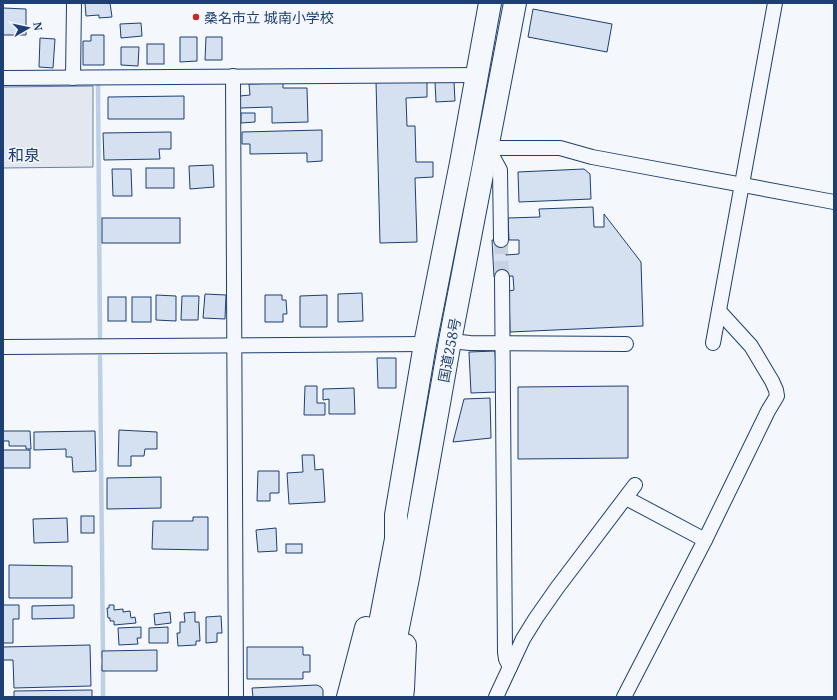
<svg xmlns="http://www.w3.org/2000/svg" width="837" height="700" font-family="'Noto Serif','Noto Sans JP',serif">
	<rect width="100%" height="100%" fill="#f4f7fb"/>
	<path fill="#e3e8f0" stroke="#687fa3" d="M93,86V167L3,168V87Z"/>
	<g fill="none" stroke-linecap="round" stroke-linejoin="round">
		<g stroke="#bed0e5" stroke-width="4.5">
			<path d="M98,83L100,337"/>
			<path d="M100,357L103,657"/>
			<path d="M103,666V697"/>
		</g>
	</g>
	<g fill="#d5e0f0" stroke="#1d3f73">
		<path d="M85,3H110L112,17L99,18V15L86,16Z"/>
		<path d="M3,8L26,9V35H3Z"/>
		<path d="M533,9L612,24L607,52L528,37Z"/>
		<path d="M141,23L142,36L121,38L120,24Z"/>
		<path d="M91,35H104V65H83V41H91Z"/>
		<path d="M180,37H197V61L180,62Z"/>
		<path d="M206,37H222V60H205Z"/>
		<path d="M40,38L55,39L53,68L39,67Z"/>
		<rect x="147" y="44" width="17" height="20"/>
		<path d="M121,47H139L138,66L121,65Z"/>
		<path d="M427,80V97L406,98L407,126H415L416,162H433V177L415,178L417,242L380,243L376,81Z"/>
		<path d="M435,82H454L455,101L436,102Z"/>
		<path d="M283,83V88H307L308,122L272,123V107L240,108V96L250,95L249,84Z"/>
		<path d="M184,96V119H108V97Z"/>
		<path d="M241,113H255V122L241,123Z"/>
		<path d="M322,130V161L307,162V153L250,154V144H242V132Z"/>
		<path d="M171,132V149H159L160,159L104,160L103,133Z"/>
		<path d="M213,165L214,187L190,189L189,166Z"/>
		<rect x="146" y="168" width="28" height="20"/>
		<path d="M112,169H131L132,196H113Z"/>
		<path d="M584,169L590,174L591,199L519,202L518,172Z"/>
		<path d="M593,207L594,227H604V214L641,262L643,326L510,332L509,291L514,290L513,276L494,277L492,240H506V255L519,254V240H509L508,218L540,217L539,209Z"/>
		<rect x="102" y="218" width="78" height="25"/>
		<path d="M362,293L363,321L338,322V294Z"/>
		<path d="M205,294L226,295L225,319L203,318Z"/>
		<path d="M156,295L176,296V321L156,320Z"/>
		<path d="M265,295H282V300H286L287,314H283V322H265Z"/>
		<path d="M327,295V327H300V296Z"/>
		<path d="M182,296H199L198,320H181Z"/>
		<rect x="108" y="297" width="18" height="24"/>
		<rect x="132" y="297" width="19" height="25"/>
		<path d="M495,351L497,392L471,393L469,352Z"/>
		<path d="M377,358H396V388H378Z"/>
		<path d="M305,386H317V403H325V415H304Z"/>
		<path d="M628,386V458L518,459V387Z"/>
		<path d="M354,388L355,414H329V399L323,400V389Z"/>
		<path d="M490,398L491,438L453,442L464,399Z"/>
		<path d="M119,430L157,432V449H145L144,456H131V466H118Z"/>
		<path d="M3,431H30L31,449H26V446H9V441H3Z"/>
		<path d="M95,431L96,471L73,472L72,457H66V449L34,450V432Z"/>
		<rect x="3" y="450" width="27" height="18"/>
		<path d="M302,455H314L315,470L323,469L325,502L289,504L287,473L303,472Z"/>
		<path d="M258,471H279V493H270V501H257Z"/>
		<path d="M161,477V508L107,509V478Z"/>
		<rect x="81" y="516" width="13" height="17"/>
		<path d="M193,517H208V550L152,549L153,521H193Z"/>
		<path d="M67,518L68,542L34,543L33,519Z"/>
		<path d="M276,528L277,551L258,552L256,530Z"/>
		<rect x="286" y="544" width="16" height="9"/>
		<path d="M9,565L72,566V598H9Z"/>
		<path d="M3,605H19V619H13V643H3Z"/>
		<path d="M74,605V618L32,619V606Z"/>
		<path d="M109,605H114V610L123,609V612L130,611L131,618L135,617L136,623L114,625V621H110V618H108L107,608H109Z"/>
		<path d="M170,612L171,623L155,625L154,614Z"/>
		<path d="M195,612V622H199L200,641H196V645L178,646L177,633H180V622H185L184,613Z"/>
		<path d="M221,616L222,633H217V642L206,643V617Z"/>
		<path d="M141,627V638H137L138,644L119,645L118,628Z"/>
		<path d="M168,627V643H149V628Z"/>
		<path d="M90,645L91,686L14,688L13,660H3V647Z"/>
		<path d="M247,647H303V655H310V672H303V679H247Z"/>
		<path d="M157,650V671H102V651Z"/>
		<path d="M317,685L321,687L323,690V697H253L252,688Z"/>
		<path d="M92,690V697H14V691Z"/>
	</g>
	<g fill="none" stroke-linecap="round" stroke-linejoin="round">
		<path stroke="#c9d2e0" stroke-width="14" stroke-dasharray="14 7" stroke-linecap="butt" d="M501,240L502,277"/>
		<defs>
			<g id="minor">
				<path d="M233,76L236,697"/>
				<path d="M3,78L478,75"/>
				<path d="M73,78L74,3"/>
				<path d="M488,148H560L592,157L834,202"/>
				<path d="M488,148L500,170L501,240"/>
				<path d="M502,277L505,652L506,659L510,667"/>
				<path d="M450,341L470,343L626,344"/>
				<path d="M713,343L775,3"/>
				<path d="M3,347L425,344"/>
				<path d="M626,498L705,540"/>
				<path d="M496,697L523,639L536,618L557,588L635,485"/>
				<path d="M624,697L705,540L768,411L777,396L776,390L772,381L751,346L719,311"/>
			</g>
			<g id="trunk">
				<path d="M348,697L366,628"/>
				<path d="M366,697L396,539V515L425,344L461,163L490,3"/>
				<path d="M384,697L408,578L450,341L515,3"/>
				<path d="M402,697L403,689L405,645"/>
			</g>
		</defs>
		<use href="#minor" stroke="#1d3f73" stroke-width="16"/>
		<use href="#trunk" stroke="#1d3f73" stroke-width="24"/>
		<use href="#minor" stroke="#f4f7fb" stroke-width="14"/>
		<use href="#trunk" stroke="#f4f7fb" stroke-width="22"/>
	</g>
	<circle fill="#c62828" stroke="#f4f7fb" stroke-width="1.5" cx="196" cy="17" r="4"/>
	<g text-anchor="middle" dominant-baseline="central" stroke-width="3" stroke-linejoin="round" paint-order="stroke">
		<g font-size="14" fill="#1d3f73" stroke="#f4f7fb" text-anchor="start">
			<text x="204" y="17">桑名市立 城南小学校</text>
		</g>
		<g font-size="14" fill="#1d3f73" stroke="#f4f7fb">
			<text transform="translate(449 350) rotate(-79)">国道258号</text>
		</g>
		<g font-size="16" fill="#1d3f73" stroke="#f4f7fb">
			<text x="24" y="155">和泉</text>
		</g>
	</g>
	<rect width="837" height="700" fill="none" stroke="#1d3f73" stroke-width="8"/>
	<g transform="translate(28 28) rotate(81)" stroke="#f4f7fb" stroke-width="3" paint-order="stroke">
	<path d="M0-3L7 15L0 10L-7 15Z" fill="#1d3f73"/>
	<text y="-6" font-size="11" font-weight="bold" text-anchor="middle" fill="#1d3f73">N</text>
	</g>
</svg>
